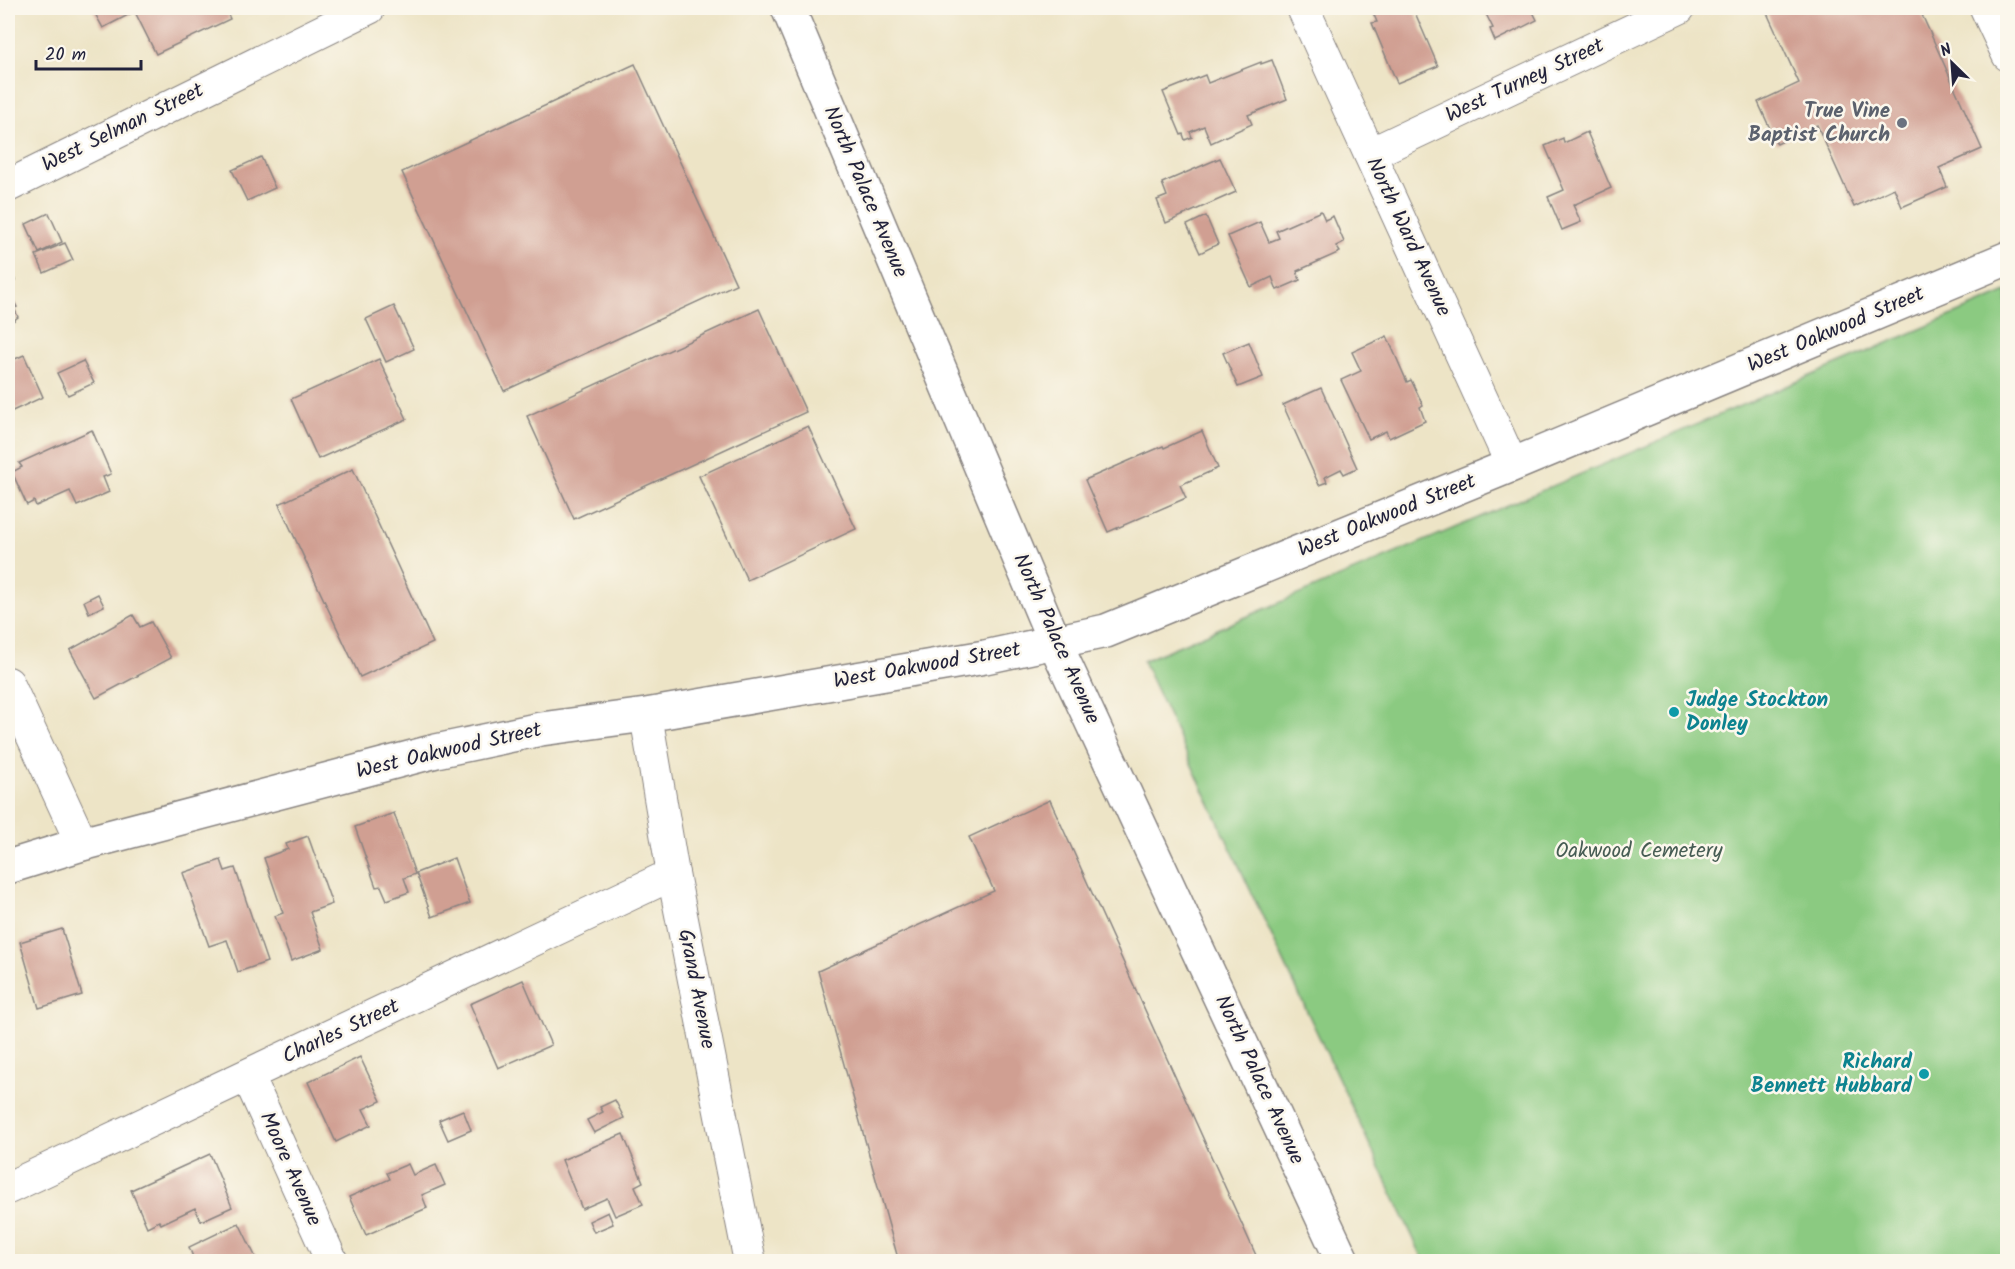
<svg xmlns="http://www.w3.org/2000/svg" width="2015" height="1269" font-family="Kalam,sans-serif">
	<rect width="100%" height="100%" fill="#fbf7ec"/>
	<filter id="ink" filterUnits="userSpaceOnUse"><feTurbulence type="fractalNoise" baseFrequency=".0167" numOctaves="2"/><feDisplacementMap in="SourceGraphic" scale="12" xChannelSelector="R" yChannelSelector="G"/><feConvolveMatrix kernelMatrix="1 2 1 2 8 2 1 2 1" color-interpolation-filters="sRGB"/></filter>
	<filter id="wash" filterUnits="userSpaceOnUse"><feTurbulence type="fractalNoise" baseFrequency=".008" numOctaves="4" result="noise"/><feDisplacementMap in="SourceGraphic" scale="24" xChannelSelector="R" yChannelSelector="G"/><feGaussianBlur stdDeviation="1.35" result="paint"/><feColorMatrix in="noise" values="0 0 0 0 0 0 0 0 0 0 0 0 0 0 0 0 0 1.4 0 .05"/><feComposite in="paint" operator="in"/></filter>
	<g filter="url(#wash)">
		<rect width="100%" height="100%" fill="#ede4c6"/>
		<path fill="#8bca81" stroke="#56765e" stroke-width="1.5" d="M2007,292V1261H1424L1143,661Z"/>
		<g id="blocks">
			<g fill="#d09f92">
				<path d="M92,8H132L134,12L103,28Z"/>
				<path d="M133,8H225L230,19L156,54Z"/>
				<path d="M1371,8H1413L1438,66L1397,83L1372,23L1377,22Z"/>
				<path d="M1483,8H1531L1537,20L1495,41L1490,29L1493,28Z"/>
				<path d="M1779,8H1919L1982,149L1939,168L1947,187L1902,207L1894,188L1854,207L1817,125L1777,144L1758,102L1799,83L1767,13Z"/>
				<path d="M1272,60L1287,99L1248,115L1252,124L1211,143L1204,126L1190,132L1192,137L1185,140L1183,134L1181,135L1163,92L1205,75L1208,83L1261,62V64Z"/>
				<path d="M635,64L736,284L504,391L402,172Z"/>
				<path d="M1587,132L1611,188L1573,205L1581,222L1562,230L1548,197L1564,190L1545,146L1563,138L1564,143Z"/>
				<path d="M261,157L275,188L247,201L232,170Z"/>
				<path d="M1220,158L1236,192L1166,223L1157,200L1167,196L1162,183Z"/>
				<path d="M1321,211L1325,220L1333,216L1344,242L1336,246L1340,252L1297,271L1300,280L1277,290L1272,277L1251,287L1228,236L1260,222L1269,242L1279,238L1276,231Z"/>
				<path d="M49,213L62,242L39,253L26,224Z"/>
				<path d="M1206,216L1218,244L1200,253L1187,225Z"/>
				<path d="M65,243L73,260L44,273L36,255Z"/>
				<path d="M11,271L15,280L8,283V272Z"/>
				<path d="M12,298L17,307L14,308L18,317L8,325V300Z"/>
				<path d="M394,306L414,349L386,362L366,319Z"/>
				<path d="M759,309L806,412L574,519L527,416Z"/>
				<path d="M1387,336L1407,382L1411,380L1423,405L1420,407L1425,421L1389,438L1386,431L1369,439L1341,380L1361,371L1352,352Z"/>
				<path d="M1249,342L1263,377L1238,387L1223,353Z"/>
				<path d="M24,355L43,397L8,413V362Z"/>
				<path d="M379,359L407,419L318,459L291,399Z"/>
				<path d="M83,361L94,383L68,395L57,373Z"/>
				<path d="M1321,388L1357,468L1344,474L1341,469L1325,477L1327,482L1319,485L1283,405Z"/>
				<path d="M808,426L856,529L747,580L699,476Z"/>
				<path d="M92,430L111,474L103,477L109,492L77,506L70,491L36,506L34,501L27,505L12,472L22,467L19,463Z"/>
				<path d="M1202,431L1218,468L1180,485L1186,498L1108,532L1085,480L1163,446L1164,448Z"/>
				<path d="M353,469L433,643L360,677L279,504Z"/>
				<path d="M98,594L104,606L89,613L84,601Z"/>
				<path d="M133,615L140,627L151,622L171,658L96,698L70,650Z"/>
				<path d="M1050,800L1259,1262H899L818,971L994,891L969,837Z"/>
				<path d="M394,813L415,874L404,878L409,892L387,900L381,886L376,887L355,827Z"/>
				<path d="M308,836L332,904L310,912L323,949L291,961L275,916L283,913L264,858L288,849L286,844Z"/>
				<path d="M454,858L470,903L432,917L416,873Z"/>
				<path d="M221,860L225,871L235,868L267,962L238,972L227,940L209,946L183,873Z"/>
				<path d="M62,929L82,995L39,1008L20,942Z"/>
				<path d="M523,980L551,1045L498,1068L470,1004Z"/>
				<path d="M360,1057L381,1101L363,1109L371,1125L336,1142L308,1082Z"/>
				<path d="M615,1100L624,1118L594,1133L587,1120L603,1112L600,1107Z"/>
				<path d="M463,1110L471,1130L448,1140L439,1120Z"/>
				<path d="M623,1134L643,1182L635,1186L643,1204L615,1216L607,1198L582,1209L562,1160Z"/>
				<path d="M210,1154L232,1207L201,1221L195,1208L161,1224L159,1221L147,1227L131,1190Z"/>
				<path d="M408,1164L413,1175L436,1165L445,1185L422,1195L427,1208L366,1235L349,1197L390,1179L387,1173Z"/>
				<path d="M608,1212L613,1224L594,1232L589,1221Z"/>
				<path d="M239,1223L258,1262H195L189,1247Z"/>
			</g>
		</g>
	</g>
	<g filter="url(#ink)">
		<use href="#blocks" fill-opacity="0" stroke="#888380" stroke-width="1.5"/>
		<g fill="none" stroke-linecap="round" stroke-linejoin="round">
			<defs>
				<g id="street">
					<path d="M1303,8L1512,465"/>
					<path d="M1986,8L2008,55"/>
					<path d="M1370,154L1679,8"/>
					<path d="M8,186L369,8"/>
					<path d="M8,683L82,844"/>
					<path d="M646,715L673,874L750,1262"/>
					<path d="M248,1076L332,1262"/>
					<path d="M8,1188L673,874"/>
				</g>
				<g id="secondary">
					<path d="M788,8L1055,643L1343,1262"/>
					<path d="M8,867L82,844L436,751L541,729L646,715L985,657L1106,631L1512,465L2008,258"/>
				</g>
			</defs>
			<use href="#street" stroke="#888380" stroke-width="34"/>
			<use href="#secondary" stroke="#888380" stroke-width="36"/>
			<use href="#street" stroke="#fff" stroke-width="32"/>
			<use href="#secondary" stroke="#fff" stroke-width="33"/>
		</g>
	</g>
	<circle fill="#6b7280" stroke="#fbf7ec" stroke-width="2" cx="1902" cy="123" r="6"/>
	<g fill="#0f9aa8" stroke="#fbf7ec" stroke-width="2">
		<circle cx="1674" cy="712" r="6"/>
		<circle cx="1924" cy="1074" r="6"/>
	</g>
	<g text-anchor="middle" dominant-baseline="central" stroke-width="5" stroke-linejoin="round" paint-order="stroke">
		<g font-size="21" fill="#22223b" stroke="#fbf7ec">
			<text transform="translate(1525 81) rotate(-25)">West Turney Street</text>
			<text transform="translate(123 128) rotate(-26)">West Selman Street</text>
			<text transform="translate(865 192) rotate(67)">North Palace Avenue</text>
			<text transform="translate(1408 237) rotate(65)">North Ward Avenue</text>
			<text transform="translate(1836 330) rotate(-23)">West Oakwood Street</text>
			<text transform="translate(1387 516) rotate(-22)">West Oakwood Street</text>
			<text transform="translate(1056 639) rotate(66)">North Palace Avenue</text>
			<text transform="translate(927 666) rotate(-10)">West Oakwood Street</text>
			<text transform="translate(449 751) rotate(-13)">West Oakwood Street</text>
			<text transform="translate(696 989) rotate(79)">Grand Avenue</text>
			<text transform="translate(341 1032) rotate(-25)">Charles Street</text>
			<text transform="translate(1259 1080) rotate(65)">North Palace Avenue</text>
			<text transform="translate(290 1169) rotate(66)">Moore Avenue</text>
		</g>
		<g font-size="21" font-weight="bold" fill="#5b616d" stroke="#fbf7ec" text-anchor="end">
			<text x="1890" y="111">True Vine<tspan x="1890" dy="24">Baptist Church</tspan></text>
		</g>
		<g font-size="21" font-weight="bold" fill="#0d838f" stroke="#fbf7ec" text-anchor="start">
			<text x="1686" y="700">Judge Stockton<tspan x="1686" dy="24">Donley</tspan></text>
			<text x="1912" y="1062" text-anchor="end">Richard<tspan x="1912" dy="24">Bennett Hubbard</tspan></text>
		</g>
		<g font-size="21" fill="#475d54" stroke="#fbf7ec">
			<text x="1639" y="851">Oakwood Cemetery</text>
		</g>
	</g>
	<rect width="2015" height="1269" fill="none" stroke="#fbf7ec" stroke-width="30"/>
	<g transform="translate(1952 63) rotate(335)" stroke="#fbf7ec" stroke-width="4.5" paint-order="stroke">
	<path d="M0-4.5L10 22L0 15L-10 22Z" fill="#22223b"/>
	<text y="-9" font-size="16" font-weight="bold" text-anchor="middle" fill="#22223b">N</text>
	</g>
	<path d="M36 60v9h105v-9" fill="none" stroke="#22223b" stroke-width="3"/>
	<text x="45" y="60" font-size="18" fill="#22223b" stroke="#fbf7ec" stroke-width="4.5" paint-order="stroke">20 m</text>
</svg>
